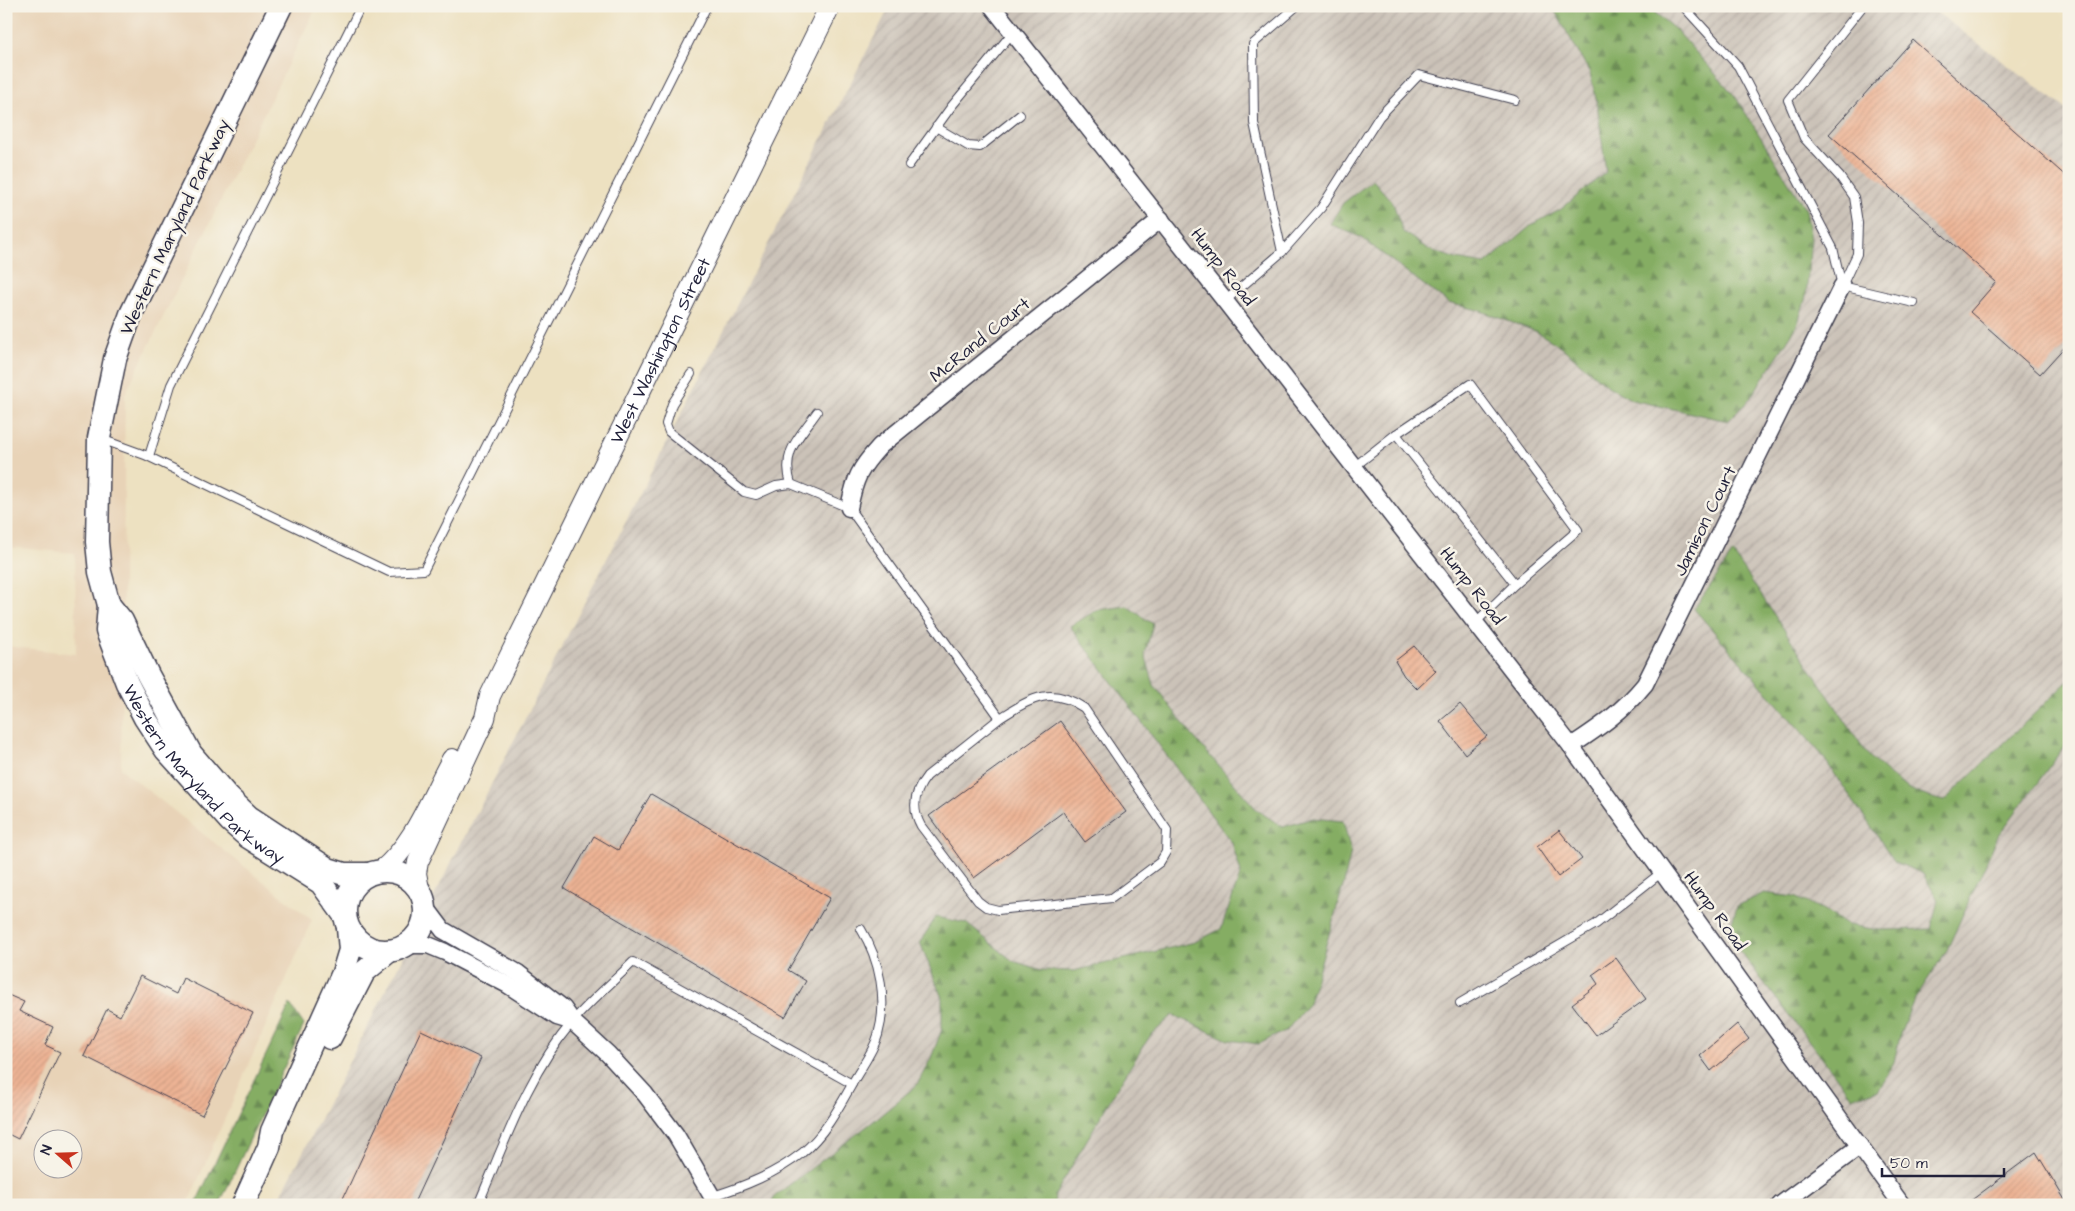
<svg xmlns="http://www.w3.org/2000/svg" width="2075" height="1211" font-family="'Architects Daughter',sans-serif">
	<defs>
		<pattern id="industrial-furrows" width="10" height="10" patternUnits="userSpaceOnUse" patternTransform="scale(1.25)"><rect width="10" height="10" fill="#cbc2b8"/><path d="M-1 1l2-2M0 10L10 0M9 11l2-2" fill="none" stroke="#aea69f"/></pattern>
		<pattern id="forest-firs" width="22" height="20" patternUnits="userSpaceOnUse" patternTransform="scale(1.25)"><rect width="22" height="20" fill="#85ad64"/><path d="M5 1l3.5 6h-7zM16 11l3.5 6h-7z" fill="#6c8c54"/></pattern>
		<pattern id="building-hatch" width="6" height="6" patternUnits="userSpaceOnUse" patternTransform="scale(1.25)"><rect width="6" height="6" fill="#edb394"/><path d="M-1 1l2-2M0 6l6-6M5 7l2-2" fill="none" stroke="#cb9a80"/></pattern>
	</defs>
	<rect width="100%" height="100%" fill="#f7f3e8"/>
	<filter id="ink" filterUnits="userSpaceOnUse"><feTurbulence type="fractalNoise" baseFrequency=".02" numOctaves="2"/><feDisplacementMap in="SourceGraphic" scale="10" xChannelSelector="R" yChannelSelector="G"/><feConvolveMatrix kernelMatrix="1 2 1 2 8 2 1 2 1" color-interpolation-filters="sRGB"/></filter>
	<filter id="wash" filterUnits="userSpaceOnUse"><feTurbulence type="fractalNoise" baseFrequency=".0096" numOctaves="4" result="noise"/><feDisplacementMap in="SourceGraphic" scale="20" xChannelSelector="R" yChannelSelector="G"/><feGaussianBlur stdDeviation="1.12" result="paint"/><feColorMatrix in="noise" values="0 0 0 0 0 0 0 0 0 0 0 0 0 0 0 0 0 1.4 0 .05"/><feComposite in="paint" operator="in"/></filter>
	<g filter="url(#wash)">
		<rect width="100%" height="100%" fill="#ede1c1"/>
		<path fill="#e8d3b7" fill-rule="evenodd" d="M6,6H317L125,394L121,769L312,920L187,1205H6V646L76,654L75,553L6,547ZM42,1138H72V1168H42Z"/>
		<path fill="url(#industrial-furrows)" d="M890,6H1928L2069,111V1205H276Z"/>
		<g fill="url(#forest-firs)" stroke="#546850">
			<path d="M1552,6H1647L1677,31L1735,96L1806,210L1811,239L1806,297L1797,326L1749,400L1728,421L1632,400L1606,385L1560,346L1535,331L1478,310L1448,303L1360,237L1330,224L1343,203L1373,180L1393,203L1403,232L1428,249L1456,259L1485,264L1533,224L1560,210L1606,172L1597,103L1590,73Z"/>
			<path d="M1733,553L1868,755C1894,780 1908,793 1944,801L2069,680V740L1998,836L1947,950L1913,1002L1901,1031L1894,1062L1879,1090L1852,1097L1728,936L1737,906L1764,893L1794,897L1822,909L1848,925L1879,930L1931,929L1938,900L1923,874L1895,862L1821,754L1694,609Z"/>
			<path d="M1127,606L1153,624L1145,654L1154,685L1192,735L1257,810L1283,827L1313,818L1343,821L1351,851L1344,883L1309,1003L1287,1030L1259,1044L1228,1040L1173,1015L1150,1036L1117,1088L1055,1195L1054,1205H770L776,1195L870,1124L917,1085L931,1058L942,1029V998L920,942L936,917L966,923L1013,961L1042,970L1073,971L1195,942L1221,929L1241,873L1232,843L1070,626L1097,610Z"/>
			<path d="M290,1004L304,1025L219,1205H195Z"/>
		</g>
		<g id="blocks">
			<g fill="url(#building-hatch)">
				<path d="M1913,40L2069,179V342L2040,374L1970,312L1996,282L1829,134Z"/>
				<path d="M1414,646L1436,671L1417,689L1404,676L1395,661Z"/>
				<path d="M1460,704L1487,736L1465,754L1440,721Z"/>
				<path d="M1060,721L1126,812L1085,842L1063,812L974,878L929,816Z"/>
				<path d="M651,794L830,898L788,970L806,981L785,1017L564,888L594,836L618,850Z"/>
				<path d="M1559,830L1582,859L1558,877L1537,847Z"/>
				<path d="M1616,958L1646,999L1596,1035L1572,1004L1598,984L1592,975Z"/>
				<path d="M140,976L176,994L183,978L253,1013L202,1115L84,1056L107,1009L120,1016Z"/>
				<path d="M6,994L24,1002L19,1011L53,1027L45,1045L60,1052L18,1139L6,1133Z"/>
				<path d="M1737,1024L1749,1039L1711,1071L1700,1056Z"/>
				<path d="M421,1030L481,1058L413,1205H340Z"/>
				<path d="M2036,1152L2068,1205H1965Z"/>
			</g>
		</g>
	</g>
	<g filter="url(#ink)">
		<use href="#blocks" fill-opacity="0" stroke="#403f4f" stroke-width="1"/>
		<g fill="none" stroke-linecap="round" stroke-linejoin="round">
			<defs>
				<g id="service">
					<path d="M1683,6L1738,66L1833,248L1842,286"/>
					<path d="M936,127L968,146L980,147L1020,115"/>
					<path d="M909,165L951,107L1013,32"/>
					<path d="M1282,252L1254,123L1253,44L1297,6"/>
					<path d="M1842,286L1857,254L1858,223L1854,197L1840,177L1804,138L1788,100L1863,6"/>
					<path d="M1842,286L1914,303"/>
					<path d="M1225,301L1282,252L1321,208L1379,117L1419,75L1515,100"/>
					<path d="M691,374L672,404L666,424L669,432L744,492L756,495L776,486L791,484L849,508L1000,718L927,776C914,792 911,808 921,826L978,901L986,907L998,910L1112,898L1160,862L1166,852L1167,830L1084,708C1049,685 1031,699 1000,718"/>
					<path d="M1396,434L1470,384L1578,530L1515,584"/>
					<path d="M101,439L145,455L389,572L424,570L707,6"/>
					<path d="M149,456L171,385L361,6"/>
					<path d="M1354,467L1396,434L1515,584L1475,623"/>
					<path d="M791,484C781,451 799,438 817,412"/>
					<path d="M1460,1003L1596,924L1662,872"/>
					<path d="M713,1196C745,1186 775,1174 802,1153C824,1135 837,1111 851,1086C859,1070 873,1053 878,1035C888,1000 880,960 861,929"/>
					<path d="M478,1205C505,1142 528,1074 573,1021C591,1000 613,982 633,962L852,1084"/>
				</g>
				<g id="minor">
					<path d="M992,6L1225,301L1571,746L1902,1205"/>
					<path d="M849,508C855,478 859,469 880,446L1161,219"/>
					<path d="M1571,746C1600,727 1622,712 1645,684L1842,286"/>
					<path d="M425,906L443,930L518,973L563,1008L573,1022L608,1054L645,1094L676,1135L717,1205"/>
					<path d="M407,945H428L445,952L508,985L557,1017L570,1021"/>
					<path d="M1780,1205L1860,1146"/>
				</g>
				<g id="tertiary">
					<path d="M381,871C415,844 431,797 452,759"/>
					<path id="s1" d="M419,889L416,873L418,862L485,718L490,696L830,6"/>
				</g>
				<g id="secondary">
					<path id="s2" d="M281,6L131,314L115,359L99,438L97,542L100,572L109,605L107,631L127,683L145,718L166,750L230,821L248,837L321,883L345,916"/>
					<path d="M109,605L122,621L148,675L191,754L227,796L249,817L328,869L344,874H368"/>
					<circle cx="385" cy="911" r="40"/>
					<path d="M330,1038L364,972L389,951"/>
					<path d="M243,1205L269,1147L272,1131L343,973L350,950L348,928"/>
				</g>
			</defs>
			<use href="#service" stroke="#403f4f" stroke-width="10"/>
			<use href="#minor" stroke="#403f4f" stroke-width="19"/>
			<use href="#tertiary" stroke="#403f4f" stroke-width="22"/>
			<use href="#secondary" stroke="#403f4f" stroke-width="25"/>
			<use href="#service" stroke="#fff" stroke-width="8"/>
			<use href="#minor" stroke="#fff" stroke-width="16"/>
			<use href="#tertiary" stroke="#fff" stroke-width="20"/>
			<use href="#secondary" stroke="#fff" stroke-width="22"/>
		</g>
	</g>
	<g text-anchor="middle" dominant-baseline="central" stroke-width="5" stroke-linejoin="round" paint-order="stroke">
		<g font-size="18" fill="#22223b" stroke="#f7f3e8">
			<text transform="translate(175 227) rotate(-65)">Western Maryland Parkway</text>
			<text transform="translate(1223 267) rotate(52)">Hump Road</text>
			<text transform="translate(980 340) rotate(-39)">McRand Court</text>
			<text stroke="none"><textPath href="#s1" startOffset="594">West Washington Street</textPath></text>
			<text transform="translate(1705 521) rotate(-64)">Jamison Court</text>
			<text transform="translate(1472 586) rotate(52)">Hump Road</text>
			<text stroke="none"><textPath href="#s2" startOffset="842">Western Maryland Parkway</textPath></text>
			<text transform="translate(1715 911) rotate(54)">Hump Road</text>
		</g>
	</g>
	<rect width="2075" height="1211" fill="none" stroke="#f7f3e8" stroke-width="25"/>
	<g transform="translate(58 1154) rotate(290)"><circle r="24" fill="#f7f3e8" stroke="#a29fa3"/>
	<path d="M0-4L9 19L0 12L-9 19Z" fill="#c8321e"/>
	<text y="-8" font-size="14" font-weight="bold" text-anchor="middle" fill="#22223b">N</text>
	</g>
	<path d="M1882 1168v8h122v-8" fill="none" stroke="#22223b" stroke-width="2.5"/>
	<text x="1890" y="1168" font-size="15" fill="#22223b" stroke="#f7f3e8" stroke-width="4" paint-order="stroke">50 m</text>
</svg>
